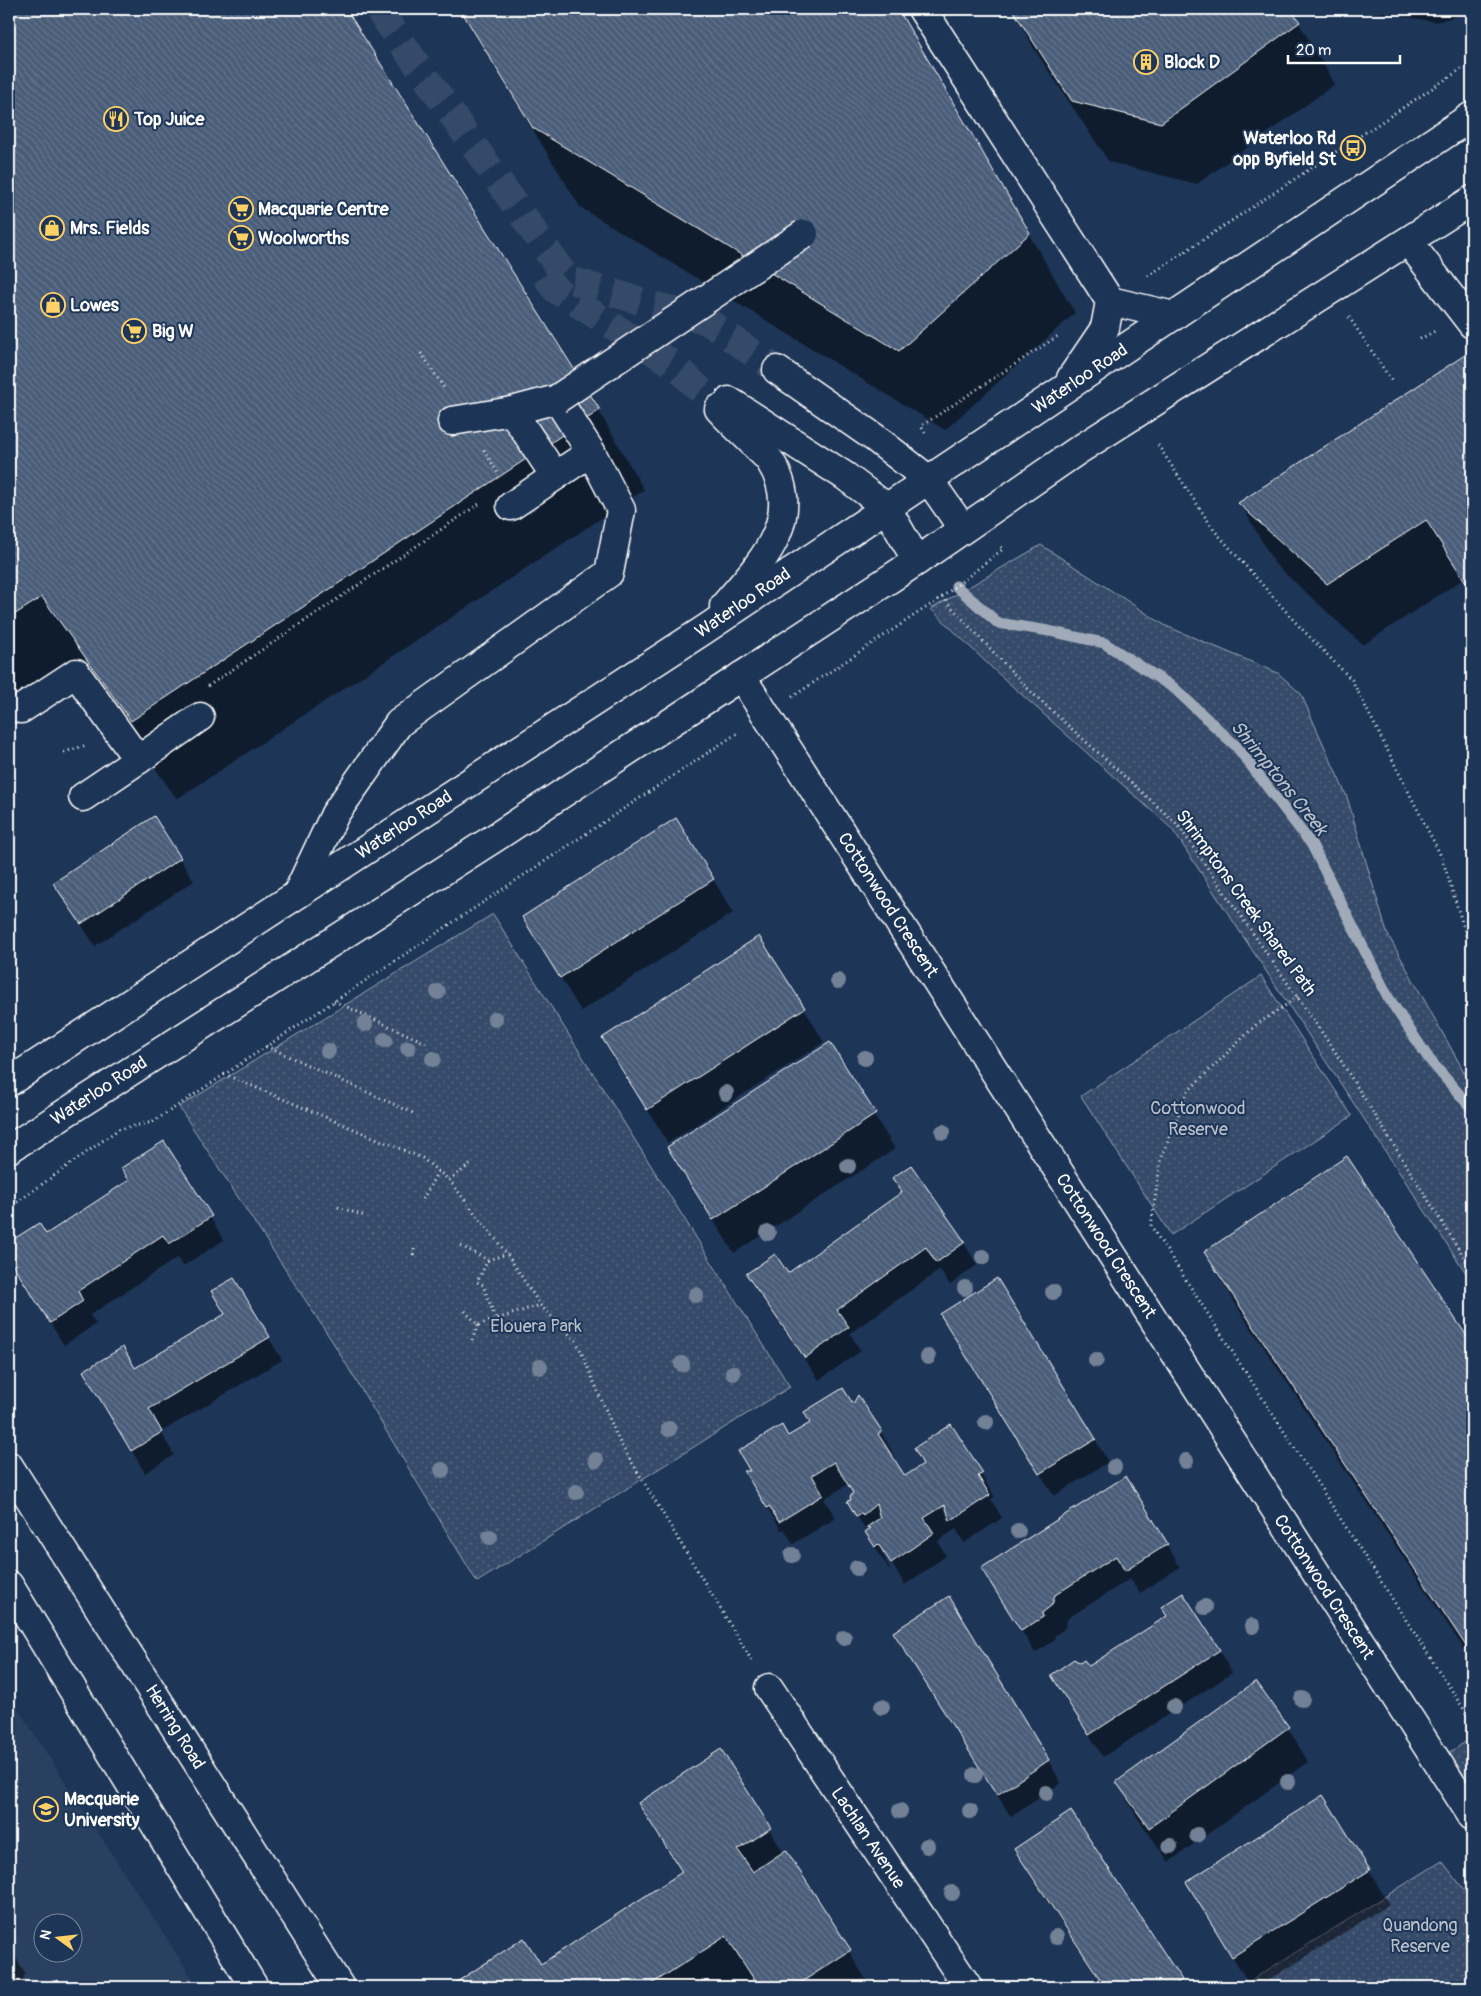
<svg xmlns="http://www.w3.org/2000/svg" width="1481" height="1996" font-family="Pangolin,sans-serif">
	<defs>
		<pattern id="park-dots" width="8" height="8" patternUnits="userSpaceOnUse" patternTransform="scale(1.25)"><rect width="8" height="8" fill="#364b69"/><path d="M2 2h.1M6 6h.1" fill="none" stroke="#546680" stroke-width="1.8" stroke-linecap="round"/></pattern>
		<pattern id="building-back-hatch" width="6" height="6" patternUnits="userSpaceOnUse" patternTransform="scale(1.25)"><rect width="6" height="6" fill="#4a5d79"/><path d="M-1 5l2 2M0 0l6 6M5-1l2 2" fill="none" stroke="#65758d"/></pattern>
	</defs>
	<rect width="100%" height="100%" fill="#1d3557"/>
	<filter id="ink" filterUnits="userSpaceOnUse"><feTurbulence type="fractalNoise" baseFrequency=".02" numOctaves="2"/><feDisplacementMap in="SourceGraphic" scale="10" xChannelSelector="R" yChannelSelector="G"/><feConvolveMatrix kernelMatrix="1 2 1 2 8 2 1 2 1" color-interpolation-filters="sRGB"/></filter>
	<g filter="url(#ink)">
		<path fill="#2a4161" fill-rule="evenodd" d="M9,1695L198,1987H9ZM42,1924H72V1954H42Z"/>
		<g fill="url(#park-dots)" stroke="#9aa5b4">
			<path d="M1041,545L1166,626L1278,673L1301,694L1347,797L1387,933L1472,1086V1282L1172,829L992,668L931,609Z"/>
			<path d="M493,914L790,1387L477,1582L334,1344L179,1107Z"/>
			<path d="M1261,976L1352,1116L1171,1235L1081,1096Z"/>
			<path d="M1472,1738V1816L1435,1761Z"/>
			<path d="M1442,1861L1472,1900V1987H1240Z"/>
		</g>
		<g fill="#0007">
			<path d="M9,9H345L599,411L644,490L177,799L89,675L9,725Z"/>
			<path d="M459,9H897L1075,313L945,430L580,207Z"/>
			<path d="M1012,9H1288L1299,23L1335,84L1197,184L1109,162L1036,52Z"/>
			<path d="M1362,9H1468L1464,14L1436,22Z"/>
			<path d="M1470,353L1472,356V596L1462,580L1363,645L1275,564L1240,503Z"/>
			<path d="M154,818L194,881L95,946L55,883Z"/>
			<path d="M713,879L733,913L581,1011L524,918Z"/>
			<path d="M9,1002L17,1014L9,1026Z"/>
			<path d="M804,1008L824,1042L668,1143L604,1039Z"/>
			<path d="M830,1044L895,1149L734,1253L668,1148Z"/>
			<path d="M1346,1157L1472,1347V1661L1241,1313L1205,1252Z"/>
			<path d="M894,1179L964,1243L977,1265L950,1285L940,1270L850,1333L861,1351L819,1380L761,1297L748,1274L787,1275L902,1193Z"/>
			<path d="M210,1217L224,1240L183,1266L177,1258L90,1315L96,1324L64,1345L9,1258V1244L39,1224L46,1235Z"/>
			<path d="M234,1279L282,1360L161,1432L174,1455L145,1473L98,1394L226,1314Z"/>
			<path d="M955,1337L1095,1439L1108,1462L1054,1496Z"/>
			<path d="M853,1407L881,1432L894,1455L891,1456L905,1477L924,1464L951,1426L995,1497L991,1499L1002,1518L964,1543L956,1529L938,1541L946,1556L905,1585L884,1551H881L890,1568L889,1569L880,1555L849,1502L852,1501L854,1494L848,1484L824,1499L836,1518L793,1544L784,1529L781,1530L759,1494L752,1472L788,1438Z"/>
			<path d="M1167,1545L1180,1567L1140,1593L1130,1579L1068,1618L1065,1628L1054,1636L1055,1640L1035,1653L983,1568Z"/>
			<path d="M1219,1650L1232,1673L1103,1757L1052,1675L1080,1664L1089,1668Z"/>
			<path d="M908,1655L1048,1760L1061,1783L1011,1817Z"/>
			<path d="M1256,1683L1288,1728L1308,1762L1169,1862L1137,1817L1117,1783Z"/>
			<path d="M721,1751L784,1853L786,1852L849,1951L870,1987H757L752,1980L740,1987H451L524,1940L540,1965L682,1874L639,1804Z"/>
			<path d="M1016,1850L1181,1980L1185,1987H1104L1035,1883Z"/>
			<path d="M1369,1871L1389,1904L1258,1987H1251L1187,1882Z"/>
			<path d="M9,1945L25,1973L21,1987H9Z"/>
		</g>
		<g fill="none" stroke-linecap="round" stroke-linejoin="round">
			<path stroke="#a0aab8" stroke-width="11" d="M956,586L998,623L1049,631L1104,643L1174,688L1236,746L1312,845L1388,997L1429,1059L1472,1109"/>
		</g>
		<g fill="url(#building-back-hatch)" stroke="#fff">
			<path d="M9,9H346L600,410L131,721L42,597L9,618Z"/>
			<path d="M460,9H898L1030,233L899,351L533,128Z"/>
			<path d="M1012,9H1290L1300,22L1161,123L1072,101Z"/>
			<path d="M1471,351L1472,354V592L1426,520L1327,584L1238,503Z"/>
			<path d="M154,816L181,858L81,924L53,883Z"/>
			<path d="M676,818L714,879L560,978L522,917Z"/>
			<path d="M759,936L805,1008L647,1110L602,1038Z"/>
			<path d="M830,1042L876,1114L713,1220L667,1147Z"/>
			<path d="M164,1141L212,1216L169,1244L163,1235L78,1291L83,1301L50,1323L9,1259V1242L39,1223L46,1234L129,1180L121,1168Z"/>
			<path d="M1347,1156L1472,1344V1655L1204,1252Z"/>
			<path d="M911,1165L965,1242L936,1263L926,1247L837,1310L849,1327L805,1358L746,1274L775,1254L788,1273L902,1192L892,1178Z"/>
			<path d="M234,1278L270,1337L149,1409L162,1432L131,1451L83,1371L123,1347L135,1368L225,1314L211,1291Z"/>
			<path d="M997,1278L1096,1439L1039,1474L940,1314Z"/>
			<path d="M843,1388L853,1404L858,1395L882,1431L878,1434L905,1476L923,1464L914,1448L951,1424L983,1473L978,1476L990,1495L950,1521L945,1505L924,1518L934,1533L891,1563L878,1544L875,1547L865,1532L871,1528L867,1527L880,1518L876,1504L863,1515L862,1513L856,1516L847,1501L851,1500L850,1497L853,1493L834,1462L812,1475L823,1495L779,1522L769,1506L767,1508L744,1471H750L738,1451L782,1425L788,1436L810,1423L804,1412Z"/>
			<path d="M1126,1476L1168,1544L1125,1571L1116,1556L1055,1595L1052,1605L1042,1613L1043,1617L1021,1631L981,1568Z"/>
			<path d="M1183,1593L1220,1650L1089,1735L1051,1675L1074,1659L1080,1663L1084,1660L1089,1666L1167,1616L1161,1607Z"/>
			<path d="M949,1596L1049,1760L997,1795L893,1632Z"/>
			<path d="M1256,1681L1289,1727L1149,1828L1116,1782Z"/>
			<path d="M721,1749L771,1828L738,1850L753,1872L786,1850L851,1950L794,1987H759L726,1936L647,1987H449L524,1938L541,1964L682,1872L638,1803Z"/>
			<path d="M1323,1795L1370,1870L1232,1957L1186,1882Z"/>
			<path d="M1071,1811L1182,1980L1171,1987H1105L1014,1849Z"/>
		</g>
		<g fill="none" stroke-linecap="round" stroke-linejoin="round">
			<g stroke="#344968" stroke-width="28" stroke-dasharray="28 14" stroke-linecap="butt">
				<path d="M378,9L567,279L707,321L777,370"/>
				<path d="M545,275L556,290L676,366L719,409"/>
			</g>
			<defs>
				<g id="minor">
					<path d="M922,9L1110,301L1105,328L1071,378"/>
					<path d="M1408,241L1472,324"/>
					<path d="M1110,301L1174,316"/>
					<path d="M777,370L875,438L929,480L963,529"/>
					<path d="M729,401L845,476L886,507L917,561"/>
					<path d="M719,409C730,421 742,432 754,444C759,450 766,455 770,461C807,518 759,565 724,606"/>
					<path d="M512,411L555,476"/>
					<path d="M511,506L591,452"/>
					<path d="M741,676L1472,1816"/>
					<path d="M21,709L76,673L138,760L83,797"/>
					<path d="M138,760L200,717"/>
					<path d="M297,894L335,814L399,723L609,573L621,510L591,452L557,399L512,411L452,421"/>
					<path d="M9,1082L704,630L1472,116"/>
					<path d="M9,1149L496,837L917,561L1077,451L1472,200"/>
					<path d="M769,1688L968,1987"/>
				</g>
				<g id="major">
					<path d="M9,1466L340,1987"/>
					<path d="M9,1585L254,1987"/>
				</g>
			</defs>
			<use href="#minor" stroke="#fff" stroke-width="31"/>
			<use href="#major" stroke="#fff" stroke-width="31"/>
			<g stroke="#fff" stroke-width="3" stroke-dasharray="1 4" stroke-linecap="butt">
				<path d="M1148,276L1472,62"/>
				<path d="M1349,317L1393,383"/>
				<path d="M1420,339L1435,331"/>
				<path d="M421,353L444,388"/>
				<path d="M925,433L921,426L1058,336"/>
				<path d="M1158,445L1214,530L1297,624L1352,680L1442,858L1472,954"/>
				<path d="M484,450L499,475"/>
				<path d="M942,597L1030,691L1177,824L1334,1050L1472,1270"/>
				<path d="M208,686L479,504"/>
				<path d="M792,697L942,597L1003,549L999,544"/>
				<path d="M64,752L87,745"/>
				<path d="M1298,997L1256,1025L1187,1092L1161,1159L1151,1226L1472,1722"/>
				<path d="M334,1001L426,1043"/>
				<path d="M266,1046L413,1113"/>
				<path d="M224,1074L422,1158L449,1180L507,1254L540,1305L577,1342L619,1441L752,1661"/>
				<path d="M449,1180L471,1164"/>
				<path d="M423,1199L438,1171"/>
				<path d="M338,1207L365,1216"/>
				<path d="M9,1208L119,1129L153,1122L739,732"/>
				<path d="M461,1246L488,1260L507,1254"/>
				<path d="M413,1255L415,1246"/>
				<path d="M488,1260L477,1282L483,1285L496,1320"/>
				<path d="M465,1311L478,1325L540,1305"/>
				<path d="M472,1340L478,1325"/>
			</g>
			<use href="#minor" stroke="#1d3557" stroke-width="28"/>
			<use href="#major" stroke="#1d3557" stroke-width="28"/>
			<defs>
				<path id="minor-bridge" d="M557,399L804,234"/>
			</defs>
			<use href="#minor-bridge" stroke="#fff" stroke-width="31" stroke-linecap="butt"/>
			<use href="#minor-bridge" stroke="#1d3557" stroke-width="28"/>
		</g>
		<g fill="#738196">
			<circle cx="838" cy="981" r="8"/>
			<circle cx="438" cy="992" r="8"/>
			<circle cx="495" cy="1019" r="8"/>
			<circle cx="365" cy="1024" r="8"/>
			<circle cx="385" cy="1040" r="8"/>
			<circle cx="408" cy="1048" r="8"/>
			<circle cx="328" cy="1051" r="8"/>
			<circle cx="865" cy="1058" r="8"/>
			<circle cx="433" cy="1059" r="8"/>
			<circle cx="726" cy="1093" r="8"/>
			<circle cx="943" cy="1132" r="8"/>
			<circle cx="848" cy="1166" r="8"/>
			<circle cx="768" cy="1233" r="8"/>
			<circle cx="983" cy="1257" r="8"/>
			<circle cx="965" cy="1288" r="8"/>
			<circle cx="1053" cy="1292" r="8"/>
			<circle cx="696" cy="1295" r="8"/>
			<circle cx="928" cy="1357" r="8"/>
			<circle cx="1096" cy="1360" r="8"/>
			<circle cx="682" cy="1364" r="8"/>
			<circle cx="540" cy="1367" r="8"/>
			<circle cx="733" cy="1373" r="8"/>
			<circle cx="986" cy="1422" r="8"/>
			<circle cx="669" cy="1429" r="8"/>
			<circle cx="596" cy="1460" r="8"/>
			<circle cx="1186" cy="1461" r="8"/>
			<circle cx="1114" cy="1467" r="8"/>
			<circle cx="442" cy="1470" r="8"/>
			<circle cx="576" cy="1492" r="8"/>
			<circle cx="1018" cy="1531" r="8"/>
			<circle cx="490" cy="1537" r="8"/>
			<circle cx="792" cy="1555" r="8"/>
			<circle cx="857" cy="1568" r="8"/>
			<circle cx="1205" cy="1607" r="8"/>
			<circle cx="1253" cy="1626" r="8"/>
			<circle cx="844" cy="1638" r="8"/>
			<circle cx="1302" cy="1699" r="8"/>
			<circle cx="882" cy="1707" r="8"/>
			<circle cx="1174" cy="1707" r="8"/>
			<circle cx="975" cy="1775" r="8"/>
			<circle cx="1288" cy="1782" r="8"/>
			<circle cx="1046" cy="1793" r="8"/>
			<circle cx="900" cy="1811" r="8"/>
			<circle cx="970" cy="1811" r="8"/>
			<circle cx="1197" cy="1835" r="8"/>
			<circle cx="927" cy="1846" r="8"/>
			<circle cx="1170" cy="1846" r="8"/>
			<circle cx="952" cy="1893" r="8"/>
			<circle cx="1056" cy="1937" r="8"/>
		</g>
	</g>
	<defs>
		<symbol id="building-ring" viewBox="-11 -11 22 22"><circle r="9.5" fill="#1d3557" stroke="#ffd166" stroke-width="1.5"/><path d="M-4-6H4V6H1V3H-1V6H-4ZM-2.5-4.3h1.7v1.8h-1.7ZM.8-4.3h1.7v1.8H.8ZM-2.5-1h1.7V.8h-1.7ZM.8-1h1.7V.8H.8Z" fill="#ffd166"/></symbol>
		<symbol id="restaurant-ring" viewBox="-11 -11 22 22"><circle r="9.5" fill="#1d3557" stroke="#ffd166" stroke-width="1.5"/><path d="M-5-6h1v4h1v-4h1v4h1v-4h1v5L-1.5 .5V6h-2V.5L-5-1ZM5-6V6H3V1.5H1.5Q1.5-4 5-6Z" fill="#ffd166"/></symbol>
		<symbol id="bus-ring" viewBox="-11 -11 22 22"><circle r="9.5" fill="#1d3557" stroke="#ffd166" stroke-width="1.5"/><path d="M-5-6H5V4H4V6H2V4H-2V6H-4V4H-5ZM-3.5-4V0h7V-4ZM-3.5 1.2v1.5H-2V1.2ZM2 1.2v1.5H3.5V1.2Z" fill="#ffd166"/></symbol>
		<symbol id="supermarket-ring" viewBox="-11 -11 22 22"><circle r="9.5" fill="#1d3557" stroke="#ffd166" stroke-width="1.5"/><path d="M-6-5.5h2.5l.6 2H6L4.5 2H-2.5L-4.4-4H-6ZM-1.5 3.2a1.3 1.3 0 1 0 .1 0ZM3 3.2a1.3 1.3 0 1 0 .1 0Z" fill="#ffd166"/></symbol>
		<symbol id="shop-ring" viewBox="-11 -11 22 22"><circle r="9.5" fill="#1d3557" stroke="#ffd166" stroke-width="1.5"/><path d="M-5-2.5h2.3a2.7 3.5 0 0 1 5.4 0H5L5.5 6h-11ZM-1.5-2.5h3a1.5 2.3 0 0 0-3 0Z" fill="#ffd166"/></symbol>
		<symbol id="university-ring" viewBox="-11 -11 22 22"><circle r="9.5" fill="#1d3557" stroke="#ffd166" stroke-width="1.5"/><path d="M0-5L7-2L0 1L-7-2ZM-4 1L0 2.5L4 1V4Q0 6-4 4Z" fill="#ffd166"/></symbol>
	</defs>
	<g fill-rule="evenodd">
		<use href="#building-ring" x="1132" y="48" width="28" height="28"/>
		<use href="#restaurant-ring" x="102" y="105" width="28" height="28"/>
		<use href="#bus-ring" x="1339" y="134" width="28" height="28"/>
		<use href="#supermarket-ring" x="227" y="195" width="28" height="28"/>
		<use href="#shop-ring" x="38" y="214" width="28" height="28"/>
		<use href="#supermarket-ring" x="227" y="224" width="28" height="28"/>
		<use href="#shop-ring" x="39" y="291" width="28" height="28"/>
		<use href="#supermarket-ring" x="120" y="317" width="28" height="28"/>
		<use href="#university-ring" x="32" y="1795" width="28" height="28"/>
	</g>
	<g text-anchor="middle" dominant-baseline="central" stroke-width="4" stroke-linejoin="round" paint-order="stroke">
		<g font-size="18" font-weight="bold" fill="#fff" stroke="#1d3557" text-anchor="start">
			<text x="1164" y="62">Block D</text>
			<text x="134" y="119">Top Juice</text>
			<text x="1336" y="138" text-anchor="end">Waterloo Rd<tspan x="1336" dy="21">opp Byfield St</tspan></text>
			<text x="258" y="209">Macquarie Centre</text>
			<text x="70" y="228">Mrs. Fields</text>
			<text x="258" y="238">Woolworths</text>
			<text x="70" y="305">Lowes</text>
			<text x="152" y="331">Big W</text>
			<text x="64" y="1799">Macquarie<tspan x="64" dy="21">University</tspan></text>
		</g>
		<g font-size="18" fill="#fff" stroke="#1d3557">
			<text transform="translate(1080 379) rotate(-34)">Waterloo Road</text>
			<text transform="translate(743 603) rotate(-34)">Waterloo Road</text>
			<text transform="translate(404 825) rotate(-33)">Waterloo Road</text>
			<text transform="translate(1246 903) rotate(54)">Shrimptons Creek Shared Path</text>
			<text transform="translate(888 905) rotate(57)">Cottonwood Crescent</text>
			<text transform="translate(99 1091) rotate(-33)">Waterloo Road</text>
			<text transform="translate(1106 1246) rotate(57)">Cottonwood Crescent</text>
			<text transform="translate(1324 1587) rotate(57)">Cottonwood Crescent</text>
			<text transform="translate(175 1727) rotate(58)">Herring Road</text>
			<text transform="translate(868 1838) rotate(56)">Lachlan Avenue</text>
		</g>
		<g font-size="18" fill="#b9c0ca" stroke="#1d3557">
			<text x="1198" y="1108">Cottonwood<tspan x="1198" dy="21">Reserve</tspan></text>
			<text x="536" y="1326">Elouera Park</text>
			<text x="1420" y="1925">Quandong<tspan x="1420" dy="21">Reserve</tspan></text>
		</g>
		<g font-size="19" font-style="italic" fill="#b8c0ca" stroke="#1d3557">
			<text transform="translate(1279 778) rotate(51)">Shrimptons Creek</text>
		</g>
	</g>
	<rect width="1481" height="1996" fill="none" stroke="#1d3557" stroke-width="30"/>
	<rect x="15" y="15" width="1451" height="1966" fill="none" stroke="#fff" stroke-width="2" filter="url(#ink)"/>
	<g transform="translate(58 1938) rotate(285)"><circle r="24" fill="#1d3557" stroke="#77869a"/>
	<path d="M0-4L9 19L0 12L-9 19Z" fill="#ffd166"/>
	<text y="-8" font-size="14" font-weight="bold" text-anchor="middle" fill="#ffffff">N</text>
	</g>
	<path d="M1288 55v8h112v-8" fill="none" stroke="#ffffff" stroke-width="2.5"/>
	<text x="1296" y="55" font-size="15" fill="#ffffff" stroke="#1d3557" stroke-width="4" paint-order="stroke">20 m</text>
</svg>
